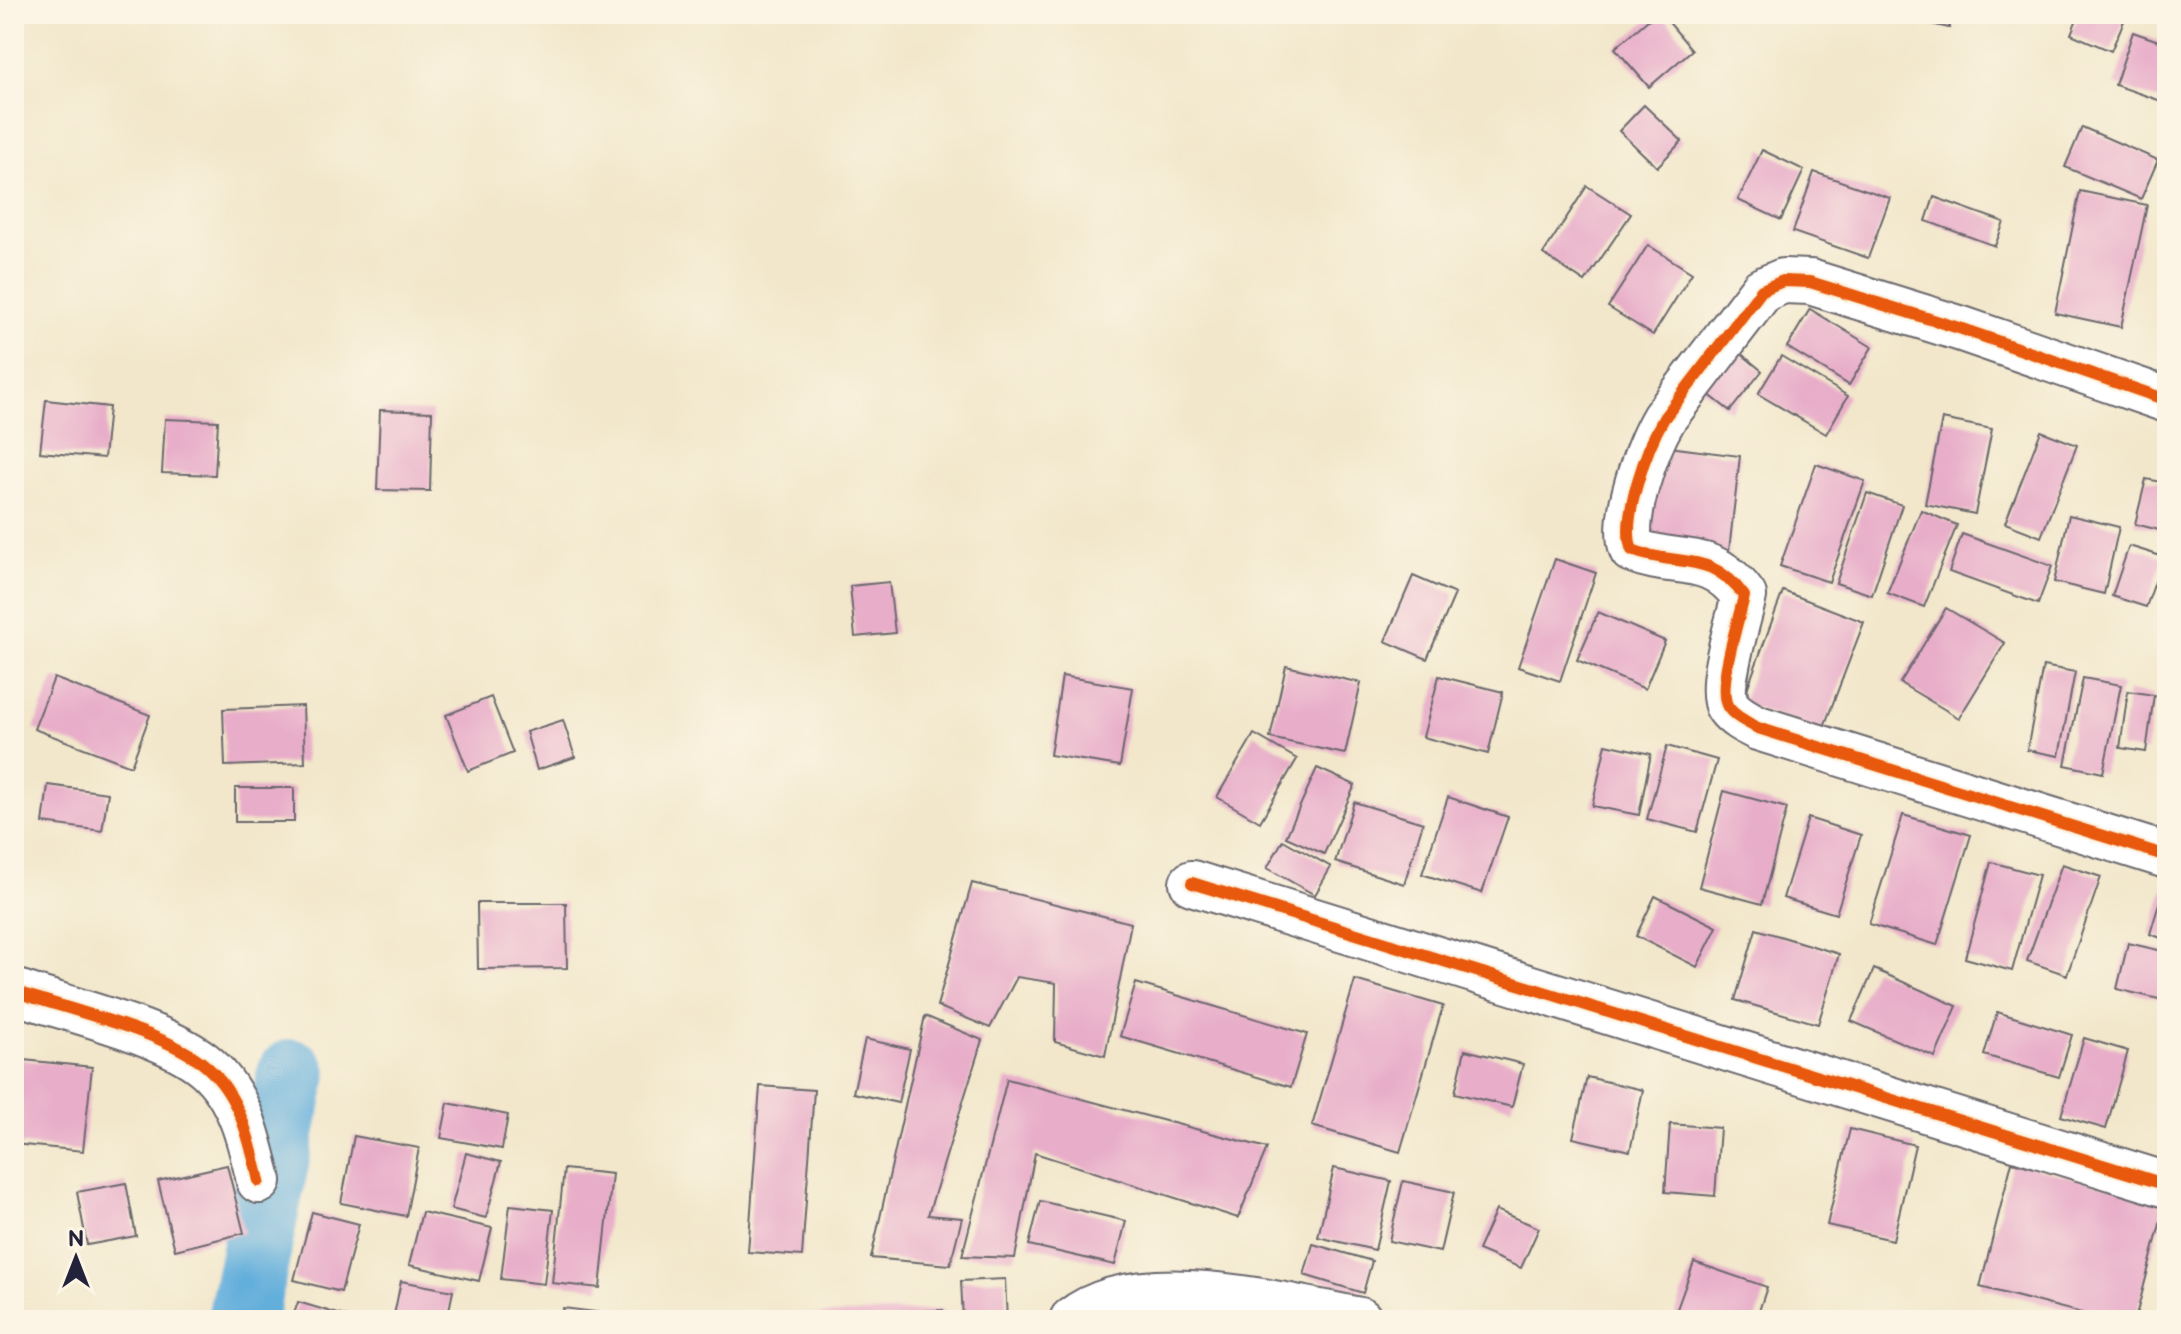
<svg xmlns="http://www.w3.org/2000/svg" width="2181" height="1334" font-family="'Balsamiq Sans',sans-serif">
	<rect width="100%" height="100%" fill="#fcf5e5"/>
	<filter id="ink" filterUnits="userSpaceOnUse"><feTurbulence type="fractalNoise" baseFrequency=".0125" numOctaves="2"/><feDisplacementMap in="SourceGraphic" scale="16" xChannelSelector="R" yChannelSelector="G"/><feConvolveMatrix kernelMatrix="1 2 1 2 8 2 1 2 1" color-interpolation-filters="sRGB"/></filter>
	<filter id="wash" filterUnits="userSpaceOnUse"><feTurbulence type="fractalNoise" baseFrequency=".006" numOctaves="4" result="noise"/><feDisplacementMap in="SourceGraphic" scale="32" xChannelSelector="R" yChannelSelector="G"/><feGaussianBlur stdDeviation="1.8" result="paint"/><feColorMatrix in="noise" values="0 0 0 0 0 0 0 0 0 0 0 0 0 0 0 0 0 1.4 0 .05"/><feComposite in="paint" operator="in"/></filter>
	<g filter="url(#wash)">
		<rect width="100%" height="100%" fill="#f2e7cb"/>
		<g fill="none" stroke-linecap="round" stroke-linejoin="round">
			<path stroke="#64afdc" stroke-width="70" d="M242,1320L292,1074"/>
		</g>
		<g id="blocks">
			<g fill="#e8aec9">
				<path d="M1655,14H1662L1692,50L1649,87L1615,48Z"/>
				<path d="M1888,14H1952L1949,28Z"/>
				<path d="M2079,14H2127L2111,51L2071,34Z"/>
				<path d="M2133,32L2167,44V103L2115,85Z"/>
				<path d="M1644,105L1682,141L1657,167L1619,131Z"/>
				<path d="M2082,127L2158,160L2141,199L2065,167Z"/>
				<path d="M1762,150L1804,170L1781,220L1738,200Z"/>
				<path d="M1814,172L1890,198L1868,258L1793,232Z"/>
				<path d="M1587,186L1631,214L1585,282L1543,254Z"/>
				<path d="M2080,191L2147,205L2121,327L2055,313Z"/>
				<path d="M1934,197L2004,222L1995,246L1926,221Z"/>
				<path d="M1648,245L1692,273L1653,335L1608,307Z"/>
				<path d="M1810,309L1872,347L1849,385L1787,347Z"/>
				<path d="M1727,342L1762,371L1730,411L1694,383Z"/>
				<path d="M1781,356L1848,396L1826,434L1758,394Z"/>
				<path d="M46,400L109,407L104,458L40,452Z"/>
				<path d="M380,410L432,412L430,491L377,490Z"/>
				<path d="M165,419L218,421L215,475L162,473Z"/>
				<path d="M1942,419L1992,429L1975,514L1925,504Z"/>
				<path d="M2041,431L2077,445L2041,537L2005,523Z"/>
				<path d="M1653,445L1740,456L1728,559L1639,548Z"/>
				<path d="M1816,464L1865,481L1829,582L1780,566Z"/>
				<path d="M2146,479L2167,483V532L2135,524Z"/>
				<path d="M1867,493L1902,505L1872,595L1836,583Z"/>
				<path d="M1921,510L1957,525L1924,607L1887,593Z"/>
				<path d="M2069,515L2119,527L2104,594L2054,582Z"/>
				<path d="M1962,534L2052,566L2038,604L1949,572Z"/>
				<path d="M2129,546L2164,557L2146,607L2112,596Z"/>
				<path d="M1555,559L1596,573L1560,681L1518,667Z"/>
				<path d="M1413,576L1455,594L1427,659L1385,641Z"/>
				<path d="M889,582L895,633L855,637L850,586Z"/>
				<path d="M1783,591L1864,622L1822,732L1742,703Z"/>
				<path d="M1946,608L2005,643L1959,718L1900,683Z"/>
				<path d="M1598,612L1665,641L1645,689L1577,660Z"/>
				<path d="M1286,666L1361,683L1345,754L1270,738Z"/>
				<path d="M2043,666L2075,672L2059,756L2027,750Z"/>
				<path d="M1062,676L1133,688L1120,766L1050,755Z"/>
				<path d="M1439,676L1503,692L1488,754L1423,737Z"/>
				<path d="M54,678L150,715L131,766L34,729Z"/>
				<path d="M2083,678L2121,685L2103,773L2065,765Z"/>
				<path d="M2128,691L2154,695L2146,752L2120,748Z"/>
				<path d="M491,697L513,753L468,771L446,715Z"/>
				<path d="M303,706L305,763L225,766L223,709Z"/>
				<path d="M563,720L575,757L537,770L526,732Z"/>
				<path d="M1254,734L1297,759L1260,822L1217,797Z"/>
				<path d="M1606,744L1651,754L1639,815L1592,806Z"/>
				<path d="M1667,746L1717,760L1697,832L1647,819Z"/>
				<path d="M1317,768L1355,785L1324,854L1286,837Z"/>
				<path d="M48,785L108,793L102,831L43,823Z"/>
				<rect x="235" y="788" width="59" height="34"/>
				<path d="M1724,791L1787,808L1762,904L1699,887Z"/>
				<path d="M1448,797L1508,817L1482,893L1422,874Z"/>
				<path d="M1354,802L1423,823L1404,884L1335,862Z"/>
				<path d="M1903,815L1971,835L1937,945L1869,924Z"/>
				<path d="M1808,818L1861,835L1836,914L1783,898Z"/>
				<path d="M1283,840L1331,867L1315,895L1267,868Z"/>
				<path d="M1991,862L2039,875L2012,971L1965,958Z"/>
				<path d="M2062,864L2101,877L2067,975L2027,961Z"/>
				<path d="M972,883L1131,923L1105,1056L1055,1042L1056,983L1017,977L990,1028L937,1006Z"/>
				<path d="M2164,887L2167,888V940L2150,934Z"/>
				<path d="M1655,896L1717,927L1697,967L1636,936Z"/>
				<path d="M477,903H566L567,968L478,969Z"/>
				<path d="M1756,929L1839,954L1818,1024L1735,1000Z"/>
				<path d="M2128,943L2167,952V1001L2117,989Z"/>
				<path d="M1874,969L1957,1006L1935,1057L1851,1021Z"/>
				<path d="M1355,980L1443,1006L1400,1152L1312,1126Z"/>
				<path d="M1136,983L1307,1034L1291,1087L1120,1036Z"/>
				<path d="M1997,1012L2072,1035L2059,1077L1984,1055Z"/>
				<path d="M925,1016L982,1040L928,1215L962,1218L950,1265L871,1258Z"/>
				<path d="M2167,1035V1075L2157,1072Z"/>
				<path d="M2084,1038L2128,1051L2106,1129L2061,1116Z"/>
				<path d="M865,1039L910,1049L898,1103L853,1093Z"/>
				<path d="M1465,1050L1523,1064L1512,1107L1455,1093Z"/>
				<path d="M14,1059L92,1067L83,1151L14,1144Z"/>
				<path d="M1587,1077L1643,1090L1630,1151L1573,1138Z"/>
				<path d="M1007,1079L1267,1148L1238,1218L1035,1153L1015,1258L962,1256Z"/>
				<path d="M760,1086L814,1090L802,1256L748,1252Z"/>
				<path d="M448,1103L508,1115L502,1149L441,1138Z"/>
				<path d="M1670,1124L1720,1128L1715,1196L1665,1192Z"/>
				<path d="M1850,1129L1915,1145L1893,1240L1827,1225Z"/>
				<path d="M354,1136L419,1148L406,1216L341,1203Z"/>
				<path d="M466,1153L501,1162L486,1218L451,1209Z"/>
				<path d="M2012,1162L2166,1201L2135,1320H2109L1980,1287Z"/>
				<path d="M227,1165L244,1233L175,1250L158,1181Z"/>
				<path d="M1334,1168L1391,1181L1375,1250L1318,1237Z"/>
				<path d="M564,1169L612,1174L600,1288L552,1283Z"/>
				<path d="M1403,1181L1454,1192L1440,1252L1389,1241Z"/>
				<path d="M126,1183L136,1236L87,1245L77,1192Z"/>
				<path d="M1040,1201L1126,1221L1115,1265L1029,1245Z"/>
				<path d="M510,1205L553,1210L544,1284L501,1279Z"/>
				<path d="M1496,1210L1539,1228L1521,1268L1478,1250Z"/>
				<path d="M312,1212L359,1224L341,1292L294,1280Z"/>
				<path d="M422,1212L492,1228L479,1281L409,1265Z"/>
				<path d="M1313,1244L1372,1261L1363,1293L1304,1275Z"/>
				<path d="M1694,1262L1767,1287L1756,1320H1673Z"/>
				<path d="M1005,1279L1007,1320H963L961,1281Z"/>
				<path d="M401,1281L453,1291L447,1320L394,1315Z"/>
				<path d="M298,1302L355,1319V1320H292Z"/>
				<path d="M563,1308L604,1313L603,1320H561Z"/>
				<path d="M943,1310V1320H813V1315Z"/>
			</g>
		</g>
	</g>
	<g filter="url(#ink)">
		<use href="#blocks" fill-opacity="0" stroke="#6b676d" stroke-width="2"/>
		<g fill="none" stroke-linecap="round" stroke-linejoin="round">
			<defs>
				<g id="minor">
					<path d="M2167,400L1962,329L1810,282L1783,281L1762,290L1664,418C1648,445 1620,519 1632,550C1677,568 1710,549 1744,596C1739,620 1716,688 1728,707C1735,717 1748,723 1758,728L2167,856"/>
					<path d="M1192,883L2167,1185"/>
					<path d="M14,991C65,1009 168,1032 207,1067C240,1096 250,1141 259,1181"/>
					<path d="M1072,1320C1139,1266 1283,1306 1360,1320"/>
				</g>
			</defs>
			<use href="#minor" stroke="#6b676d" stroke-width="48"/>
			<use href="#minor" stroke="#fff" stroke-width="44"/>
			<defs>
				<g id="cycleway">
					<path d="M2167,400L1962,329L1810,282L1783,281L1762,290L1664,418C1648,445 1620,519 1632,550C1677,568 1710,549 1744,596C1739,620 1716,688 1728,707C1735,717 1748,723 1758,728L2167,856"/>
					<path d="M1192,883L2167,1185"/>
					<path d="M14,991C65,1009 168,1032 207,1067C240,1096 250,1141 259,1181"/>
				</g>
			</defs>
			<use href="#cycleway" stroke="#fcf5e5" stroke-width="17"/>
			<use href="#cycleway" stroke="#e8590c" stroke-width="12"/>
		</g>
	</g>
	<rect width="2181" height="1334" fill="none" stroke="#fcf5e5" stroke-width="48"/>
	<g transform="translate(76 1258)" stroke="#fcf5e5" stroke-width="6" paint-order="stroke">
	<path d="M0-6L14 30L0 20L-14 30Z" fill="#22223b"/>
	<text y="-12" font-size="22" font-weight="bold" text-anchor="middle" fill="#22223b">N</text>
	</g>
</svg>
